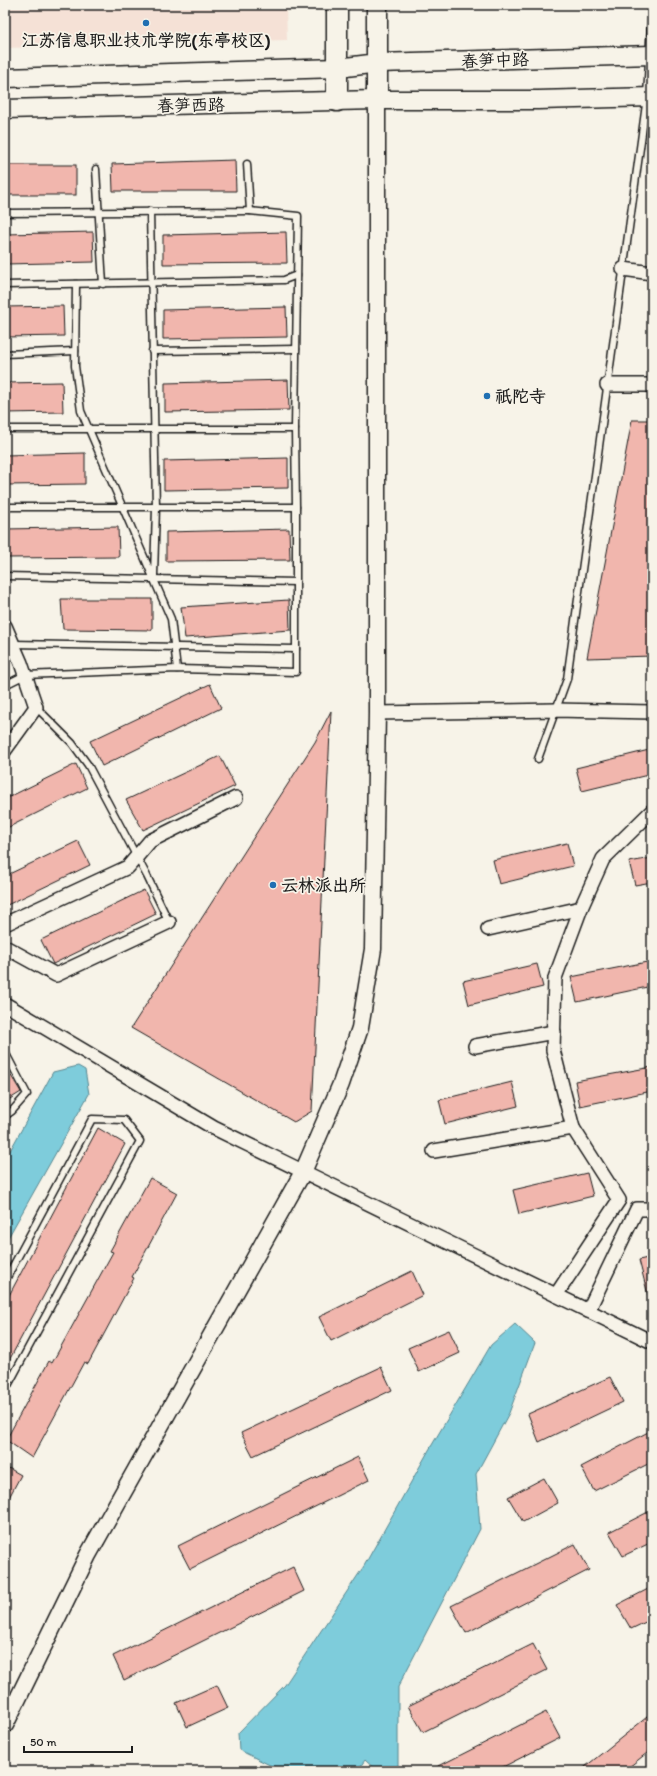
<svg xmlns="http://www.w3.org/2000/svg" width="657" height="1776" font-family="Itim,'LXGW WenKai TC',sans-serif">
	<rect width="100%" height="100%" fill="#f7f3e8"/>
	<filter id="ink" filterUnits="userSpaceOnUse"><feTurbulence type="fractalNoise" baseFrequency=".025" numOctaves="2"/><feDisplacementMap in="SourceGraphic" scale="8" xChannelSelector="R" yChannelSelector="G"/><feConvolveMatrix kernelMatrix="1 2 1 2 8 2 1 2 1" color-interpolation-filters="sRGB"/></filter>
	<g filter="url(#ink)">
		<path fill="#f5e1d6" d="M5,5H286L287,40L5,48Z"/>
		<g fill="#7eccdb" stroke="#57868f">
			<path d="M78,1066L85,1070L89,1094L5,1243V1160L53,1072Z"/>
			<path d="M515,1324L535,1343L509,1413L476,1474L480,1529L398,1687V1771H377L365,1760L357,1771H282L239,1750L238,1733L285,1685L364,1566L429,1450L491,1345Z"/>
		</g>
		<g fill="#f1b6ad" stroke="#1c1c1c">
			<path d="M235,160L236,191H113L112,164Z"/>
			<rect x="5" y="165" width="71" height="30"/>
			<path d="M93,232L94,262L5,264V234Z"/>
			<path d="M286,232L287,263L163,264V235Z"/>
			<path d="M63,306L64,336L5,337V307Z"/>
			<path d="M286,307L287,337L163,339V310Z"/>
			<path d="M288,380L289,410L165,412V383Z"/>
			<path d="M62,382L63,412L5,413V383Z"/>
			<path d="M632,420H652V656L587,658Z"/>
			<path d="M85,453V484L5,485V455Z"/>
			<path d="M288,458V488L164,490V461Z"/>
			<path d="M118,527L119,557L5,558V529Z"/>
			<path d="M289,529L290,560L166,561V532Z"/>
			<path d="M61,599H152V630L63,629Z"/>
			<path d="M289,600L290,630L185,638L181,607Z"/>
			<path d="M210,684L221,708L102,766L90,741Z"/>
			<path d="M331,711L312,1111L294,1122L131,1028L315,742Z"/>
			<path d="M649,750L652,759V774L582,791L576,768Z"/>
			<path d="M220,756L235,786L143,830L126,800Z"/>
			<path d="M76,764L87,788L5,829V799Z"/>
			<path d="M78,841L90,865L5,906V876Z"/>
			<path d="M567,843L573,866L499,884L493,860Z"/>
			<path d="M652,858V882L635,885L629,862Z"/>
			<path d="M144,890L156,914L53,964L41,940Z"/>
			<path d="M652,961V986L577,1002L571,977Z"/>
			<path d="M537,964L543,987L469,1005L463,981Z"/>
			<path d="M5,1066L21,1092L5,1102Z"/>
			<path d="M652,1067V1091L580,1106L575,1081Z"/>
			<path d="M512,1082L518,1106L445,1124L439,1100Z"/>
			<path d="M98,1128L125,1144L5,1368V1303Z"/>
			<path d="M587,1173L593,1196L519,1214L513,1190Z"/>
			<path d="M150,1178L177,1193L132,1277L134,1278L88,1364L84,1362L32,1458L6,1440L49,1361L52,1363L113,1252L110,1251Z"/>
			<path d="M652,1257V1295H648L639,1260Z"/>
			<path d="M412,1271L423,1295L331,1341L319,1317Z"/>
			<path d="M449,1330L460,1353L419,1372L408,1348Z"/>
			<path d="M381,1367L392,1390L253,1456L241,1433Z"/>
			<path d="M610,1377L623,1402L539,1442L528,1414Z"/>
			<path d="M652,1430V1462L594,1491L581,1467Z"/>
			<path d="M358,1457L369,1480L190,1569L178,1546Z"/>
			<path d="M5,1466L21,1475L5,1505Z"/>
			<path d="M544,1478L558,1503L523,1522L508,1497Z"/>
			<path d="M652,1510V1542L623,1556L609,1532Z"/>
			<path d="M575,1544L589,1570L466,1633L451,1606Z"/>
			<path d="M293,1567L304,1591L124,1680L113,1656Z"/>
			<path d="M652,1587V1619L631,1629L617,1605Z"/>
			<path d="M533,1644L547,1670L423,1732L408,1706Z"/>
			<path d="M217,1685L228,1708L187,1727L176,1703Z"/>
			<path d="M546,1712L560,1738L495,1771H429Z"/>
			<path d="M652,1713V1749L624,1771H580Z"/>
		</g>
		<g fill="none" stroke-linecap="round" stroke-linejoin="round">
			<defs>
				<g id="service">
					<path d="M96,169L103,284"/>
					<path d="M150,211L156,507L154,576"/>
					<path d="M5,213L250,211L247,164"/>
					<path d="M76,284L75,366L81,411L171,619L177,669"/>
					<path d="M5,285L284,280L297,275"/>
					<path d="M152,351L296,349"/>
					<path d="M5,354L75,351"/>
					<path d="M5,429H295L298,216L250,211"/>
					<path d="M5,507H296L295,429"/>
					<path d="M5,576L296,582"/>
					<path d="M13,644L296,649"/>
					<path d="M5,685L25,675L177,669L296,672V507"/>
					<path d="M36,707L72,743L88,765L147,876L169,922"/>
					<path d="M538,759L567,679L647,97L652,5"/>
					<path d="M5,1052L27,1094L12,1111L5,1116"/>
					<path d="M5,1281L92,1119L124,1120L140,1141L5,1391"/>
				</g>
				<g id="minor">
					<path d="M623,269L652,273"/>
					<path d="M607,385H652"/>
					<path d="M5,626L21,663L36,707L5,750"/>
					<path d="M377,713L555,710L652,712"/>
					<path d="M5,924L128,867L150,841L236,798"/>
					<path d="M488,929L581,908"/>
					<path d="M5,947L56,975L169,922"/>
					<path d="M5,1004L214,1128L652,1342"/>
					<path d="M475,1046L554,1032"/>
					<path d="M434,1151L573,1128L553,1050L555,978L581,908L603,859L652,811"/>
					<path d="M556,1295L619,1200L573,1128"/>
					<path d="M588,1311L637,1209H652"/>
				</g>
				<path id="tertiary" d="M5,1725L88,1555L303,1172L341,1084L360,1028L373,949L377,713V100"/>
				<g id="secondary">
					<path d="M5,78L338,68L378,63L652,55"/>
					<path d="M5,109L377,100H538L652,97"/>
				</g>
				<g id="primary">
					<path d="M337,5V101"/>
					<path d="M377,5V100"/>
				</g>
			</defs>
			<use href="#service" stroke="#1c1c1c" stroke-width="9"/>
			<use href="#minor" stroke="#1c1c1c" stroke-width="16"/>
			<use href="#tertiary" stroke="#1c1c1c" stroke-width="19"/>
			<use href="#secondary" stroke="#1c1c1c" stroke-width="21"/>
			<use href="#primary" stroke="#1c1c1c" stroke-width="23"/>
			<use href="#service" stroke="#f7f3e8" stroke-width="6"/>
			<use href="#minor" stroke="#f7f3e8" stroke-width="13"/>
			<use href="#tertiary" stroke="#f7f3e8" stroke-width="16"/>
			<use href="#secondary" stroke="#f7f3e8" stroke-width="18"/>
			<use href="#primary" stroke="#f7f3e8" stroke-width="20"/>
		</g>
	</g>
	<g fill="#1f6fb2" stroke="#f7f3e8" stroke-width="1.5">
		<circle cx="146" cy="23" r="4"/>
		<circle cx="487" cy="396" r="4"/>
		<circle cx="273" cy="885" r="4"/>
	</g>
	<g text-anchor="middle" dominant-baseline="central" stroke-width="3.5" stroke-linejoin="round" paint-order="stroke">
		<g font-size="17" font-weight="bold" fill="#1c1c1c" stroke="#f7f3e8" text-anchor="start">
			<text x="146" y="40" text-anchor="middle">江苏信息职业技术学院(东亭校区)</text>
			<text x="495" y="396">祇陀寺</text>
			<text x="281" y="885">云林派出所</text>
		</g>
		<g font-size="17" fill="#1c1c1c" stroke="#f7f3e8">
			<text transform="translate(495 60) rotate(-2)">春笋中路</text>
			<text transform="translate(191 105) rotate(-1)">春笋西路</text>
		</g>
	</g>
	<rect width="657" height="1776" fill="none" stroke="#f7f3e8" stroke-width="20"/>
	<rect x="10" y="10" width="637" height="1756" fill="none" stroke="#1c1c1c" stroke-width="1.5" filter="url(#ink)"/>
	<path d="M24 1746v6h108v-6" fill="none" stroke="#1c1c1c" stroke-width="2"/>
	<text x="30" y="1746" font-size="12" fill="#1c1c1c" stroke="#f7f3e8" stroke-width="3" paint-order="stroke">50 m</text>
</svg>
